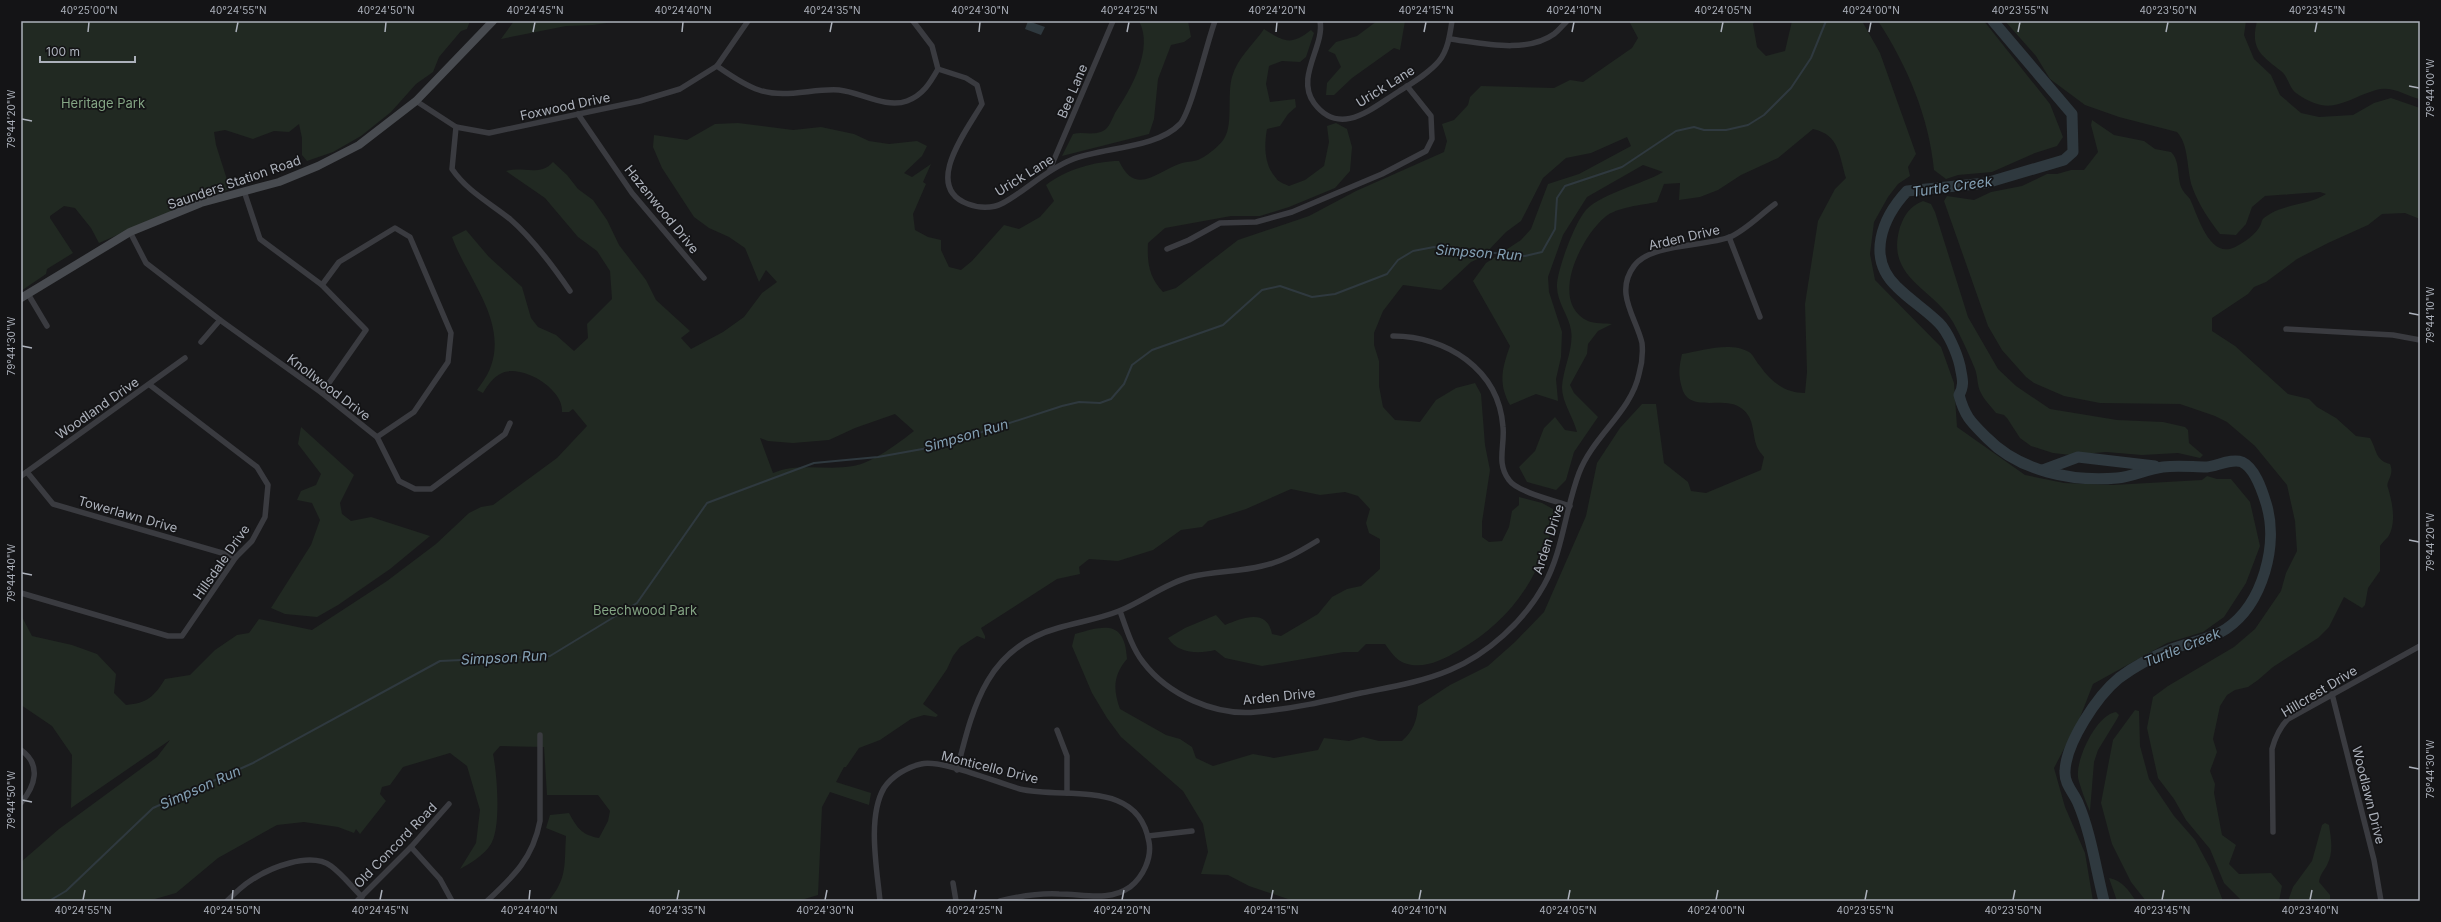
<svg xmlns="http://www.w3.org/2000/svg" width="2441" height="922" font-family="Inter,sans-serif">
	<rect width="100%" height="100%" fill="#19191b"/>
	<g fill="#212922" fill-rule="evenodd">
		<path d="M21,21H470L467,29L461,31L439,57L433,72L416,84L391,112L361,136L333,152L307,161L302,155V138L299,124L289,132L274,131L253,139L225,130L214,132L216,145L230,189L180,207L179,205L176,206L177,209L99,243L91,228L75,208L64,206L50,216V218L73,253L47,269L46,274L21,291Z"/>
		<path d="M514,21H620L593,25L566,26L501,39Z"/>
		<path d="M1139,21H1188L1191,37L1184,42L1171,45L1158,79L1154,119L1149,134L1062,156L1073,134C1083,131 1096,137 1106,129C1110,125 1113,117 1115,113C1131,89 1154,49 1139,21Z"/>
		<path d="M1377,21H1405L1400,50L1394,48L1352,78L1334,95H1326L1327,83L1341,67L1335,54L1328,51L1336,42L1357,36Z"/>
		<path d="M1629,21H1755L1753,24L1757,47L1766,56L1785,51L1792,21H1862L1880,53L1916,154L1908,167L1910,176L1898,184L1888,197L1874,222L1870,254L1875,280L1941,347L1954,383L1957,427L2025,475L2064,483L2113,485L2202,480L2207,476L2217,479H2231L2250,502L2260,546L2246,583L2224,617L2203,632L2167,643L2093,684L2079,720L2054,768L2065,807L2085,853L2093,901H1294L1249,886L1228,875L1201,874L1208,852L1203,824L1183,791L1121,737L1107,718L1092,693L1072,646L1075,634C1105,625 1125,620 1127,659C1113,675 1113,690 1120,709L1166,735L1180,739L1192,747L1196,758L1213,766L1253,754L1274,758L1318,750L1324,738L1349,741L1363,737L1379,741H1402C1413,731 1417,721 1418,706L1450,685L1488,666L1515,642L1544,612L1586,516L1597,463L1620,428L1642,404H1656L1664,463L1688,482L1691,491L1706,493L1761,470L1764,457C1761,453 1757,449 1756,444C1752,430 1754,417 1741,408C1724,395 1689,414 1682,388C1678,375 1679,367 1682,354C1701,351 1730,341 1749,352C1753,354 1756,362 1760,366C1771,382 1785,393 1805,393L1807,372L1805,304L1818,221L1835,189L1846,178C1839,156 1840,135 1813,129L1778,158L1741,175L1718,190L1700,197L1679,200L1680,183L1664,184L1657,202C1642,205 1617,207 1605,217C1581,237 1548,302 1588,321C1595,324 1605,323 1612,324L1598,331L1588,344L1587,354L1570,385L1574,393L1598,417L1574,452L1566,480L1556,490L1527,482L1519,467L1535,451L1544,428L1555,417L1565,430L1577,432C1573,416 1562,403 1562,387C1563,368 1574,349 1571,330C1569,316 1557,302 1557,287C1556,272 1576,219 1587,209C1603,193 1643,184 1663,172L1643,165L1587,197L1563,235L1548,277L1549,292L1562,332L1561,357L1556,379L1558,401L1536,394L1510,405C1498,384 1502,368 1510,346L1473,281L1486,263L1521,240L1531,229L1548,184L1579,174L1631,146L1627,137L1591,153L1566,158L1543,178L1521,221L1506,232L1482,257L1471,262L1441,290L1403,285L1383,311L1374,333V345L1379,361V386L1383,407L1395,420L1420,422L1436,400L1456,388L1475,383L1481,394L1485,445L1490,470L1482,522V537L1489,542L1502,541L1509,527L1512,511L1519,505V497L1542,503L1553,509C1555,524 1551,532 1546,546C1530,593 1500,627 1458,651C1442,660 1423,670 1404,663C1396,660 1390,651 1385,644H1366L1358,652H1344L1262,666L1225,658L1215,650C1199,654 1178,654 1168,638L1185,628L1216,615L1225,625C1243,618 1267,608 1272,634L1281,636L1318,614L1332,597L1347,589L1361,586L1380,569V539L1369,533L1366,523L1370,509L1358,496L1345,492L1320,495L1291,489L1246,509L1208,521L1202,527L1181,530L1153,550L1118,561L1089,559L1079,567L1080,574L1057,579L981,628L985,636V639L977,636L960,647L953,656L947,669L923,704L938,715L936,717L924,715L911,719L880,740L859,748L846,767H844L836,782L871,793L869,805L830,792L822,807L818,895L798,901H548C568,879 564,863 566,836L546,828L550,815L569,813C577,828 582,835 599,838L608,821L610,811L598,795H547L544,747L500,746L493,754C497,773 501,824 492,842C487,853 470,864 460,869L476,843L480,810L467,766L450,753L403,767L390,785L382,787L380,794L386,801L360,834L356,829L354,833L338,827L304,822L277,825L218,858L176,893L148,901H21V862L59,829L157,757L170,740L71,808L72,755L52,726L21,705V615L32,636L72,645L97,654L116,674L114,693L126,705C147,703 154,697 165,679L190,675L215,650L237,635L249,633L259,619L312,630L387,581L436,544L469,513L481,507L493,505L557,458L587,426L573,409L569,412H562C564,389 522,364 502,373C493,377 488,385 483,393L477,390C482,383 488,375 491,366C507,320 467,278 452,237L466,230L489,257L522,287L531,318L538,327L556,335L574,351L588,338L587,324L612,299L610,271L597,251L578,237L545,198L506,171C522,166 540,177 553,162L567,175L578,189L593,200L607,220L619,245L646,280L656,300L690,331L681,338L691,349L723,332L744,317L762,293L777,282L766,270L759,282L745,248L729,237L709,228L694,217L662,168L653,147L654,135L687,140L715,124L738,123L793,130L821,127L854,134L869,141L889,144L917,141L927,146L922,156L904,173L912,177L931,164L923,182L926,184L913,214L915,230L928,237L941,240V250L949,267L961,270L972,261L1004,225L1019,229L1040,217L1054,201L1046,185C1065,170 1095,161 1119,161C1136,198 1158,170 1182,163C1188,161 1195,162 1200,159C1207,156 1222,144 1225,137C1233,123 1227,95 1232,77C1237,58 1253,45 1264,29C1284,42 1291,46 1311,30L1314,33L1306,57L1300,62L1282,61L1269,66L1266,84L1270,102L1295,99L1296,107L1288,114L1280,126L1267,129C1264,145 1264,165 1276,178C1278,182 1285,184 1289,186L1305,180L1324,166L1329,142L1327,126L1336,123L1347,129L1352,147L1350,171L1335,188L1289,207L1260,216H1231L1165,228L1148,243C1147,263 1149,277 1163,292L1176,288L1238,240L1309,216L1356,191L1444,152L1447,141L1442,124L1454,120L1468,105L1470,97L1481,86L1554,88L1570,80L1583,82L1632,48L1638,38ZM895,414L914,431C899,443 872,463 853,466C826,471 799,462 773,473L760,438L768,441L793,443L829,440L855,428Z"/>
		<path d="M1878,21H1984L2050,104L2063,137L2057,146L2035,153L1992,172L1958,175L1946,179L1934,170C1929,117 1907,65 1878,21Z"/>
		<path d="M2005,21H2246L2244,35L2254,59L2271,75L2280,95L2301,113L2319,117L2353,115L2374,103L2391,98L2420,108V219L2405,213L2382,214L2368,225L2328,243L2297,259L2266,282L2254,287L2248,294L2212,318V331L2235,346L2288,394L2309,399L2317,407L2336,418L2356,436L2370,438C2377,450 2375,460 2390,464C2395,476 2385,481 2388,488C2392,501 2397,523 2388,537C2385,540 2382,543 2380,546V571L2368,588L2365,605L2362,608L2344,597L2329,627L2318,638L2273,667L2258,680L2248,687L2235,690L2227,695L2220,706L2213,739L2217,752L2210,771L2215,784L2214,793L2222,835L2236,845L2229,864L2239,874L2271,873L2282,886L2279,901H2242L2224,883L2210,849L2186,820L2174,799L2158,778L2147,728L2153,697L2168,686L2234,647L2255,629L2281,591L2286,573L2297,551L2295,521L2287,485L2255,446L2227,422L2215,416L2180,404L2100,403L2064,396L2034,383L2026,377L2002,350L1988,326L1944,201L1947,196L1974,200L1991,192L2022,186L2047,174H2057L2071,170H2084L2098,152L2091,125L2092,120L2114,135L2144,141L2155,149L2171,152C2180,161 2177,175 2181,187C2183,192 2187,195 2190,199C2198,216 2210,262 2237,246C2245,242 2256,234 2260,226C2262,223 2261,220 2264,218C2282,203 2308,206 2326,194L2320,192L2265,196L2252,207L2246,224L2236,235L2220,234C2209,220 2199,205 2193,189C2186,171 2190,146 2177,132L2119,117L2085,105L2050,79L2036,56Z"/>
		<path d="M2257,21H2420V99C2406,96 2392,85 2376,90C2343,100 2331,118 2296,93C2289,88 2288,76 2281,71C2261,55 2250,49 2257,21Z"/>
		<path d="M1923,201L1931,204L1935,212L1968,317L1998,369L2016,386L2050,409L2117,420L2163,422L2185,427L2188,430L2189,443L2203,455L2200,458L2178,453L2142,455L2106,452L2071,455L2053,453L2031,446L2020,438L2007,418L2004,415L1996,413C1991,406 1984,400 1981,393C1977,386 1978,377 1975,369C1969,354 1961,337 1953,322C1932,287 1885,278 1900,227C1905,214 1909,207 1923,201Z"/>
		<path d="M301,427L354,475L340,503L342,514L351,521L371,517L430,536L390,569L338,605L317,617L285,614L271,608L311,545L320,520L312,503L297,500L301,491L316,485L321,474L298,444Z"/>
		<path d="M2135,710L2139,711L2140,746L2149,779L2174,816L2195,840L2210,868L2223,901H2146L2131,882L2112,844L2101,803L2113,740Z"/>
		<path d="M2116,712L2119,715L2117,719L2098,750L2094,762L2090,811C2088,808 2078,781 2078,777C2076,759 2096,715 2116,712Z"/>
		<path d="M2325,823L2329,825C2331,839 2334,852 2327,865C2324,871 2320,874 2319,882L2330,895V901H2288L2293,887L2312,861L2322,825Z"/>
		<path d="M2109,878C2122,880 2129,891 2136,901H2117Z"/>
	</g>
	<path fill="#2f393f" d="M1028,21L1045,27L1041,35L1025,29Z"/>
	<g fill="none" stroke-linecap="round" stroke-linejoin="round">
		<path stroke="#2f393f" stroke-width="2" d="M49,901L66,891L153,808L253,763L440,661L550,656L637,603L707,503L814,463L878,457L939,446L1062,406L1079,402L1100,403L1111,399L1124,384L1132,365L1152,350L1223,325L1262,290L1280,286L1312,297L1335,294L1387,274L1398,260L1413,251L1434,247L1525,256L1542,252L1555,229L1557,198L1565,186L1622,167L1676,131L1694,127L1704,130H1726L1748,125L1764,115L1791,88L1811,58L1826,21"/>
		<g stroke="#2f393f" stroke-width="11">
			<path d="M1993,21L2072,114L2073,152L2064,160L1986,183L1907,191C1882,218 1866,258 1897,287C1910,300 1926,310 1939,323C1948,332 1957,353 1960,366C1962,378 1965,384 1959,395C1965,417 1971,422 1987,438C2019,471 2072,482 2117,478C2132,477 2147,469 2163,467C2178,465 2193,467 2207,467C2217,466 2232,458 2242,462C2255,468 2262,490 2266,503C2279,544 2263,604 2226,629C2210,640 2190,642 2172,649C2154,656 2135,666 2119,678C2097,696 2066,743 2065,771C2064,784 2074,793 2078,803C2091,833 2096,870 2104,901"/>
			<path d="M2043,470L2078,457L2155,466"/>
		</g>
		<g stroke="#3a3b40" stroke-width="5.5">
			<path d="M1320,21C1325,46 1295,77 1314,103C1340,138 1372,108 1398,92C1412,83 1428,74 1439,61C1448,50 1450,34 1452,21"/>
			<path d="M1450,39C1481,43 1526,54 1554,34C1558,31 1563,25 1567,21"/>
			<path d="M717,66C730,75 744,85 759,90C785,99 813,88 839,90C860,92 886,109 907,101C923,95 930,83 938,69L932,46L913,21"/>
			<path d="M938,69L966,78L977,85L982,104C967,130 922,187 968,204C978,208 992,209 1003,203C1027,190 1044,171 1071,160C1102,147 1156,149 1180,124C1191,112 1207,42 1215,21"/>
			<path d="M416,101L456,127L489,133L640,101L680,89L717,66L748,21"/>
			<path d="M578,114L632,193L704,278"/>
			<path d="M456,127L452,169C467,191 490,203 510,219C533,239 553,266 570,291"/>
			<path d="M1050,169L1113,21"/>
			<path d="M244,191L260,239L322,285L366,330L322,393"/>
			<path d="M130,232L146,263L220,320L322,393L377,437L399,481L415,489H431L505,434L510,423"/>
			<path d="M1729,237L1760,317"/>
			<path d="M1167,249L1189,240L1220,223L1256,222L1292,212L1382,174L1426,151L1432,139L1431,116L1407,86"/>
			<path d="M322,285L339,262L395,228L410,237L451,333L448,362L414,412L377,437"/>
			<path d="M28,294L47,326"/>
			<path d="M2286,329L2393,335L2420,340"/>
			<path d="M1393,336C1446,336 1499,369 1503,427C1505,446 1496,463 1509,480C1517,492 1556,501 1570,506"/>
			<path d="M201,342L220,320"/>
			<path d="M27,472L53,504L236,557"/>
			<path d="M21,476L185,358"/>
			<path d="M21,593L168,636H182L236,557L252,541L265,517L268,485L257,467L150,385"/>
			<path d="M1120,611C1126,628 1132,648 1143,662C1168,695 1215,716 1256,712C1292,709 1327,701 1361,693C1391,687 1422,682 1450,670C1488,654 1524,621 1544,585C1563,551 1565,510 1579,473C1593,436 1631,412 1639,374C1642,364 1643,353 1642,343C1636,317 1614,293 1634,266C1651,243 1704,247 1730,237C1746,230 1761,214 1775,204"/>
			<path d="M2332,694L2374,860L2381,901"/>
			<path d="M1057,730L1067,756V793"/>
			<path d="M21,750C42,765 35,786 21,803"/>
			<path d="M957,770C973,707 986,648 1058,628C1078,622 1099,619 1119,611C1144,601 1164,584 1190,577C1214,571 1239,572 1262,566C1282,562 1299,552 1317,541"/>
			<path d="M2273,832L2272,749C2275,738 2279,728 2288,719L2420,646"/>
			<path d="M1148,836L1192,831"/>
			<path d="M411,847L440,879L452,901"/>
			<path d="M953,883L956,901"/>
			<path d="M227,901C234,894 242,886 250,881C269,868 310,851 331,866C342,874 352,887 362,897"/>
			<path d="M357,901L411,847L449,804"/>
			<path d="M487,901C514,876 533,858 540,821V735"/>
			<path d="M880,901C877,869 867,817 884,788C892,776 907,767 921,764C941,759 998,783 1020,789C1066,800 1138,778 1149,842C1152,858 1143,877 1130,887C1109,902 1083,894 1059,894C1039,893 1020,896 1000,901"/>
		</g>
		<path stroke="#484b50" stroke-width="8" d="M21,298L130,232L201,203L279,182L318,166L359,145L416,101L493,21"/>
	</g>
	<path fill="none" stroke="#acb1bb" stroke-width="1.5" d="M88,32L89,22M236,32L238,22M385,32L386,22M533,32L535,22M682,32L683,22M830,32L832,22M979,32L980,22M1127,32L1129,22M1276,32L1277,22M1424,32L1426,22M1572,32L1574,22M1721,32L1723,22M1869,32L1871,22M2018,32L2020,22M2166,32L2168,22M2315,32L2317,22M2409,86L2419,88M22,119L32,121M2409,313L2419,315M22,346L32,348M2409,540L2419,542M22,573L32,575M2409,767L2419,769M22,800L32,802M83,900L85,890M232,900L233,890M380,900L382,890M529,900L530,890M677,900L679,890M825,900L827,890M974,900L976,890M1122,900L1124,890M1271,900L1273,890M1419,900L1421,890M1568,900L1570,890M1716,900L1718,890M1865,900L1867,890M2013,900L2015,890M2162,900L2164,890M2310,900L2312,890"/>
	<g text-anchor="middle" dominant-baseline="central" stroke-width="3.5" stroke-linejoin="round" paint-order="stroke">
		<g font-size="13" fill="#acb1bb" stroke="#141416">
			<text transform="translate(1385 86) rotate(-32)">Urick Lane</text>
			<text transform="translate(1072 91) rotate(-67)">Bee Lane</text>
			<text transform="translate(565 106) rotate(-12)">Foxwood Drive</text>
			<text transform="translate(1024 175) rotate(-32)">Urick Lane</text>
			<text transform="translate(234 182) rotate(-19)">Saunders Station Road</text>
			<text transform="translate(662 209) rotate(51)">Hazenwood Drive</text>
			<text transform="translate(1684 237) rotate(-13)">Arden Drive</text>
			<text transform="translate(329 387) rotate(37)">Knollwood Drive</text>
			<text transform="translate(97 408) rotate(-35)">Woodland Drive</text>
			<text transform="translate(128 514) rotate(16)">Towerlawn Drive</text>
			<text transform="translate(1548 539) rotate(-72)">Arden Drive</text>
			<text transform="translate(221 562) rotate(-55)">Hillsdale Drive</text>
			<text transform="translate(2319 691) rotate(-31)">Hillcrest Drive</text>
			<text transform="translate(1279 696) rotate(-6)">Arden Drive</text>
			<text transform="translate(990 767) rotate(14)">Monticello Drive</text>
			<text transform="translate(2369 795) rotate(76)">Woodlawn Drive</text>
			<text transform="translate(395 845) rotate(-46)">Old Concord Road</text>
		</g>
		<g font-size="13" fill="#84a584" stroke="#141416">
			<text x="103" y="103">Heritage Park</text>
			<text x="645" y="610">Beechwood Park</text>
		</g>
		<g font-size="14" font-style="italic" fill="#84a0b4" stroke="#141416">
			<text transform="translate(1952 186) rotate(-8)">Turtle Creek</text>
			<text transform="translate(1479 252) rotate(4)">Simpson Run</text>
			<text transform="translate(966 435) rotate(-16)">Simpson Run</text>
			<text transform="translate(2182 647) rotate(-22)">Turtle Creek</text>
			<text transform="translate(504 657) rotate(-3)">Simpson Run</text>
			<text transform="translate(200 787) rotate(-24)">Simpson Run</text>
		</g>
	</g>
	<rect width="2441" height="922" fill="none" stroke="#141416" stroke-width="44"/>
	<path d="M40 56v6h95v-6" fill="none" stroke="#acb1bb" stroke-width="2"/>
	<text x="46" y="56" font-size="12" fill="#acb1bb" stroke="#141416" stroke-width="3" paint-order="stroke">100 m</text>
	<rect x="22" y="22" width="2397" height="878" fill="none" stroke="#acb1bb" stroke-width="1.5"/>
	<g font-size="10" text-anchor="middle" fill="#acb1bb">
		<text x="89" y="14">40°25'00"N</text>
		<text x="238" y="14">40°24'55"N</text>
		<text x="386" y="14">40°24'50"N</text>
		<text x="535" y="14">40°24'45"N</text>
		<text x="683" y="14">40°24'40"N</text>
		<text x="832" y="14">40°24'35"N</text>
		<text x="980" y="14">40°24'30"N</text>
		<text x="1129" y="14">40°24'25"N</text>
		<text x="1277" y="14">40°24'20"N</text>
		<text x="1426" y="14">40°24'15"N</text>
		<text x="1574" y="14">40°24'10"N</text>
		<text x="1723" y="14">40°24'05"N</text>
		<text x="1871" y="14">40°24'00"N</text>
		<text x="2020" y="14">40°23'55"N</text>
		<text x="2168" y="14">40°23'50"N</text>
		<text x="2317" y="14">40°23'45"N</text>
		<text transform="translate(2430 88) rotate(-90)" y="4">79°44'00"W</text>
		<text transform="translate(11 119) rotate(-90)" y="4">79°44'20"W</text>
		<text transform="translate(2430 315) rotate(-90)" y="4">79°44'10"W</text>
		<text transform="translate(11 346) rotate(-90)" y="4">79°44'30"W</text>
		<text transform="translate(2430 542) rotate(-90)" y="4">79°44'20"W</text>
		<text transform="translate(11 573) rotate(-90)" y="4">79°44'40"W</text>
		<text transform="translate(2430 769) rotate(-90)" y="4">79°44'30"W</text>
		<text transform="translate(11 800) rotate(-90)" y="4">79°44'50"W</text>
		<text x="83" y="914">40°24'55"N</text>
		<text x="232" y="914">40°24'50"N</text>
		<text x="380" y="914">40°24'45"N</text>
		<text x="529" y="914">40°24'40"N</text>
		<text x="677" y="914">40°24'35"N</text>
		<text x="825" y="914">40°24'30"N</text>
		<text x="974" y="914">40°24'25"N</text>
		<text x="1122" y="914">40°24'20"N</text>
		<text x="1271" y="914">40°24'15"N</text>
		<text x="1419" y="914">40°24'10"N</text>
		<text x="1568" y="914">40°24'05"N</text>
		<text x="1716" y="914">40°24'00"N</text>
		<text x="1865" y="914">40°23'55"N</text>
		<text x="2013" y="914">40°23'50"N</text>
		<text x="2162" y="914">40°23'45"N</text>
		<text x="2310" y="914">40°23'40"N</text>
	</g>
</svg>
